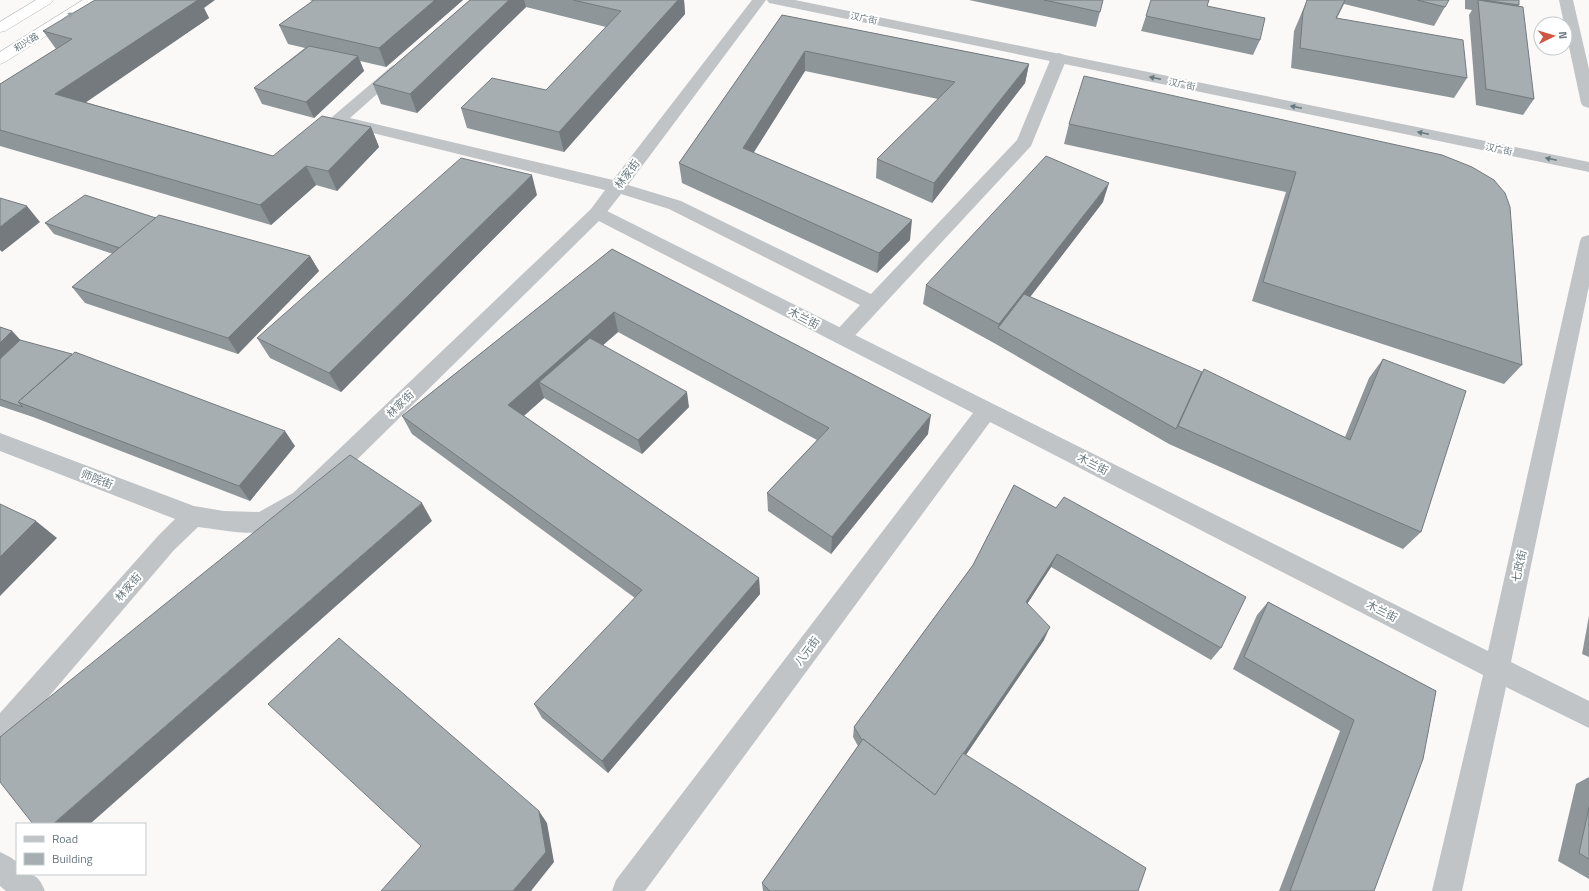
<svg xmlns="http://www.w3.org/2000/svg" width="1589" height="891" font-family="'Titillium Web','Noto Sans SC',sans-serif">
	<rect width="100%" height="100%" fill="#faf9f8"/>
	<g fill="none" stroke-linecap="round" stroke-linejoin="round">
		<defs>
			<g id="trunk">
				<path d="M36,0H53L51,3L5,31L0,32V22Z"/>
				<path d="M83,0H100L98,3L5,62L0,64V52Z"/>
			</g>
		</defs>
		<use href="#trunk" stroke="#b4b8ba" stroke-width="1"/>
		<g fill="#c0c4c7" fill-rule="evenodd">
			<path d="M752,0H766L628,185L681,201L871,294L1017,140L1051,58L1054,55L1059,53L1064,55L1067,58L1031,146L849,342L842,344L835,342L832,337L835,332L860,305L669,209L621,194L603,217L309,507C296,514 277,529 263,532C246,535 215,529 198,527L174,550L10,742L0,746V713L158,536L175,519L0,451V433L194,506L224,511L259,512L293,493L591,209L605,190L332,123L330,120L332,117L392,66L397,64L402,66L405,69L402,72L350,118L613,180Z"/>
			<path d="M0,852L10,857L17,862V874C34,874 38,874 45,891H6L0,886Z"/>
		</g>
		<g fill="#c0c4c7" fill-rule="evenodd">
			<path d="M767,0H795L1589,162V172L774,4L769,3Z"/>
			<path d="M1559,0H1573L1589,69V108L1583,106L1581,103Z"/>
			<path d="M597,207L603,209L1488,651L1580,241L1582,237L1589,235V286L1511,662L1589,701V728L1506,687L1462,891H1432L1483,675L990,422L645,891H612L616,880L973,413L591,217L588,213L591,209Z"/>
		</g>
		<use href="#trunk" fill="#fff" fill-rule="evenodd"/>
	</g>
	<g fill="#8f9699">
		<path d="M309,0H463L386,67L360,61L364,71L314,118L262,104L254,88L305,48L288,44L279,25L313,1Z"/>
		<path d="M470,0H684L685,14L564,152L467,128L461,108L546,90L606,27L526,7L417,113L381,104L373,84Z"/>
		<path d="M969,0H1103L1096,27Z"/>
		<path d="M1307,0H1449L1434,26L1344,4L1337,18L1467,78L1454,98L1291,68L1294,31Z"/>
		<path d="M1465,0H1519V6L1534,99L1523,115L1476,105L1469,15L1472,10L1465,9Z"/>
		<path d="M1207,6L1260,40L1253,55L1141,31L1146,16Z"/>
		<path d="M204,8L209,18L85,102L273,156L371,127L379,147L337,191L316,185L271,225L0,146V84L56,49L43,31Z"/>
		<path d="M782,15L1029,64L1025,83L932,203L876,178L877,159L938,99L805,71L753,153L910,240L877,273L682,183L679,163Z"/>
		<path d="M1069,124L1505,193L1522,365L1504,384L1252,301L1286,192L1064,144Z"/>
		<path d="M537,195L341,392L270,358L257,338Z"/>
		<path d="M1103,202L1030,297L1345,437L1369,378L1383,359L1421,532L1403,549L1169,444L994,343L923,304L926,285Z"/>
		<path d="M156,218L310,256L319,271L238,354L85,303L72,287L113,254L54,234L45,223Z"/>
		<path d="M612,249L928,434L831,554L768,511L767,493L817,440L618,332L603,345L689,407L642,454L544,398L524,416L759,578L760,594L608,773L542,718L534,704L635,598L412,434L402,416Z"/>
		<path d="M0,327L12,331L20,340L295,446L250,501L33,417L0,406Z"/>
		<path d="M1014,485L1221,648L1211,660L1051,567L1027,604L1044,640L966,755L1138,891H763L762,883L858,746L853,737L854,727L973,565Z"/>
		<path d="M1268,602L1436,691L1374,891H1279L1340,731L1233,669L1257,615Z"/>
		<path d="M1589,616V657L1582,654Z"/>
		<path d="M1589,777V879L1558,861L1576,784Z"/>
	</g>
	<g fill="#747a7d">
		<path d="M187,0H215L204,8L209,18L69,114L55,94Z"/>
		<path d="M435,0H463L386,67L379,48Z"/>
		<path d="M509,0H524L526,7L417,113L410,94Z"/>
		<path d="M678,0H684L685,14L564,152L559,132Z"/>
		<path d="M805,51V71L744,168L743,148Z"/>
		<path d="M358,56L364,71L314,118L306,102Z"/>
		<path d="M1029,64L1025,83L932,203L934,183Z"/>
		<path d="M371,127L379,147L337,191L328,171Z"/>
		<path d="M306,166L316,185L271,225L260,205Z"/>
		<path d="M532,175L537,195L341,392L329,373Z"/>
		<path d="M1109,183L1103,202L1004,331L998,328L999,324Z"/>
		<path d="M27,206L40,222L2,252L0,250V227Z"/>
		<path d="M912,220L910,240L877,273L879,253Z"/>
		<path d="M310,256L319,271L238,354L228,338Z"/>
		<path d="M614,312L618,332L552,390L539,382L544,398L515,423L508,405Z"/>
		<path d="M12,331L30,350L0,380V343Z"/>
		<path d="M687,392L689,407L642,454L638,440Z"/>
		<path d="M931,415L928,434L831,554L832,537Z"/>
		<path d="M285,431L295,446L250,501L239,486Z"/>
		<path d="M422,503L432,521L90,824H53Z"/>
		<path d="M36,521L57,538L0,596V557Z"/>
		<path d="M1057,554L1051,567L1020,615L1026,602Z"/>
		<path d="M759,578L760,594L608,773L602,761Z"/>
		<path d="M1050,627L1044,640L931,806L934,797Z"/>
		<path d="M539,811L547,823L554,862L531,891H513Z"/>
	</g>
	<g fill="#a6aeb2" stroke="#747a7d">
		<path d="M95,0H198L55,94L273,156L322,116L371,127L328,171L306,166L260,205L0,130V84L72,39L43,31Z"/>
		<path d="M314,0H435L379,48L279,25Z"/>
		<path d="M470,0H509L410,94L373,84Z"/>
		<path d="M573,0H678L559,132L461,108L492,78L546,90L621,11Z"/>
		<path d="M1044,0H1103L1100,12Z"/>
		<path d="M1151,0H1209L1207,6L1265,18L1260,40L1146,16Z"/>
		<path d="M1307,0H1345L1336,18L1463,40L1467,78L1300,48L1303,12Z"/>
		<path d="M1417,0H1449L1445,7Z"/>
		<path d="M1478,0L1523,7L1534,99L1486,89Z"/>
		<path d="M1483,0H1519V5Z"/>
		<path d="M782,15L1029,64L934,183L877,159L955,82L805,51L743,148L912,220L879,253L679,163Z"/>
		<path d="M309,46L358,56L306,102L254,88Z"/>
		<path d="M1084,76L1442,155L1472,167L1494,180L1505,193L1510,207L1522,365L1263,282L1296,172L1069,124Z"/>
		<path d="M1046,156L1109,183L999,324L926,285Z"/>
		<path d="M461,158L532,175L329,373L257,338Z"/>
		<path d="M85,195L156,218L120,248L45,223Z"/>
		<path d="M0,198L27,206L0,227Z"/>
		<path d="M159,215L310,256L228,338L72,287Z"/>
		<path d="M612,249L931,415L832,537L767,493L829,428L614,312L508,405L759,578L602,761L534,704L642,590L402,416Z"/>
		<path d="M1024,294L1202,372L1176,429L998,328Z"/>
		<path d="M0,327L12,331L0,343Z"/>
		<path d="M590,338L687,392L638,440L539,382Z"/>
		<path d="M20,340L72,354L18,402L23,407L0,399V359Z"/>
		<path d="M75,352L285,431L239,486L18,402Z"/>
		<path d="M1383,359L1466,391L1421,532L1178,426L1204,369L1350,440Z"/>
		<path d="M350,455L422,503L53,824H33L0,782V737Z"/>
		<path d="M1014,485L1056,508L1064,497L1246,597L1221,648L1057,554L1026,602L1050,627L935,795L863,739L862,740L854,727L973,565Z"/>
		<path d="M0,504L36,521L0,557Z"/>
		<path d="M1268,602L1436,691L1423,759L1374,891H1290L1354,720L1244,657Z"/>
		<path d="M339,638L539,811L546,852L513,891H381L421,846L268,704Z"/>
		<path d="M863,739L935,795L963,753L1146,868L1138,891H770L762,883Z"/>
		<path d="M1589,807V859L1579,853Z"/>
	</g>
	<defs><path id="oneway-solid" d="M-6-.8H1V-3.2L6.5 0L1 3.2V.8H-6Z"/></defs>
	<use fill="#95a0a5" href="#oneway-solid" transform="translate(68 16) rotate(-32)"/>
	<g fill="#68787f">
		<use href="#oneway-solid" transform="translate(1155 78) rotate(-168)"/>
		<use href="#oneway-solid" transform="translate(1296 107) rotate(-168)"/>
		<use href="#oneway-solid" transform="translate(1423 133) rotate(-168)"/>
		<use href="#oneway-solid" transform="translate(1551 159) rotate(-168)"/>
	</g>
	<g text-anchor="middle" dominant-baseline="central" stroke-width="4" stroke-linejoin="round" paint-order="stroke">
		<g font-size="9" fill="#68787f" stroke="#fff">
			<text transform="translate(864 18) rotate(12)">汉广街</text>
			<text transform="translate(26 42) rotate(-32)">和兴路</text>
			<text transform="translate(1182 84) rotate(12)">汉广街</text>
			<text transform="translate(1499 149) rotate(12)">汉广街</text>
		</g>
		<g font-size="11" fill="#68787f" stroke="#fff">
			<text transform="translate(627 174) rotate(-53)">林家街</text>
			<text transform="translate(804 318) rotate(27)">木兰街</text>
			<text transform="translate(400 404) rotate(-44)">林家街</text>
			<text transform="translate(1093 464) rotate(27)">木兰街</text>
			<text transform="translate(97 479) rotate(21)">师院街</text>
			<text transform="translate(1519 566) rotate(-78)">七政街</text>
			<text transform="translate(128 587) rotate(-49)">林家街</text>
			<text transform="translate(1382 611) rotate(27)">木兰街</text>
			<text transform="translate(807 651) rotate(-53)">八元街</text>
		</g>
	</g>
	<rect x="16" y="823" width="130" height="52" fill="#ffffff" stroke="#c3c9cc"/>
	<rect x="24" y="836" width="20" height="6" fill="#c0c4c7" stroke="#c3c9cc"/>
	<text x="52" y="843" font-size="12" fill="#68787f">Road</text>
	<rect x="24" y="853" width="20" height="12" fill="#a6aeb2" stroke="#c3c9cc"/>
	<text x="52" y="863" font-size="12" fill="#68787f">Building</text>
	<g transform="translate(1553 36) rotate(85)"><circle r="19" fill="#ffffff" stroke="#c3c9cc"/>
	<path d="M0-3L7 15L0 10L-7 15Z" fill="#ce5744"/>
	<text y="-6" font-size="11" font-weight="bold" text-anchor="middle" fill="#68787f">N</text>
	</g>
</svg>
